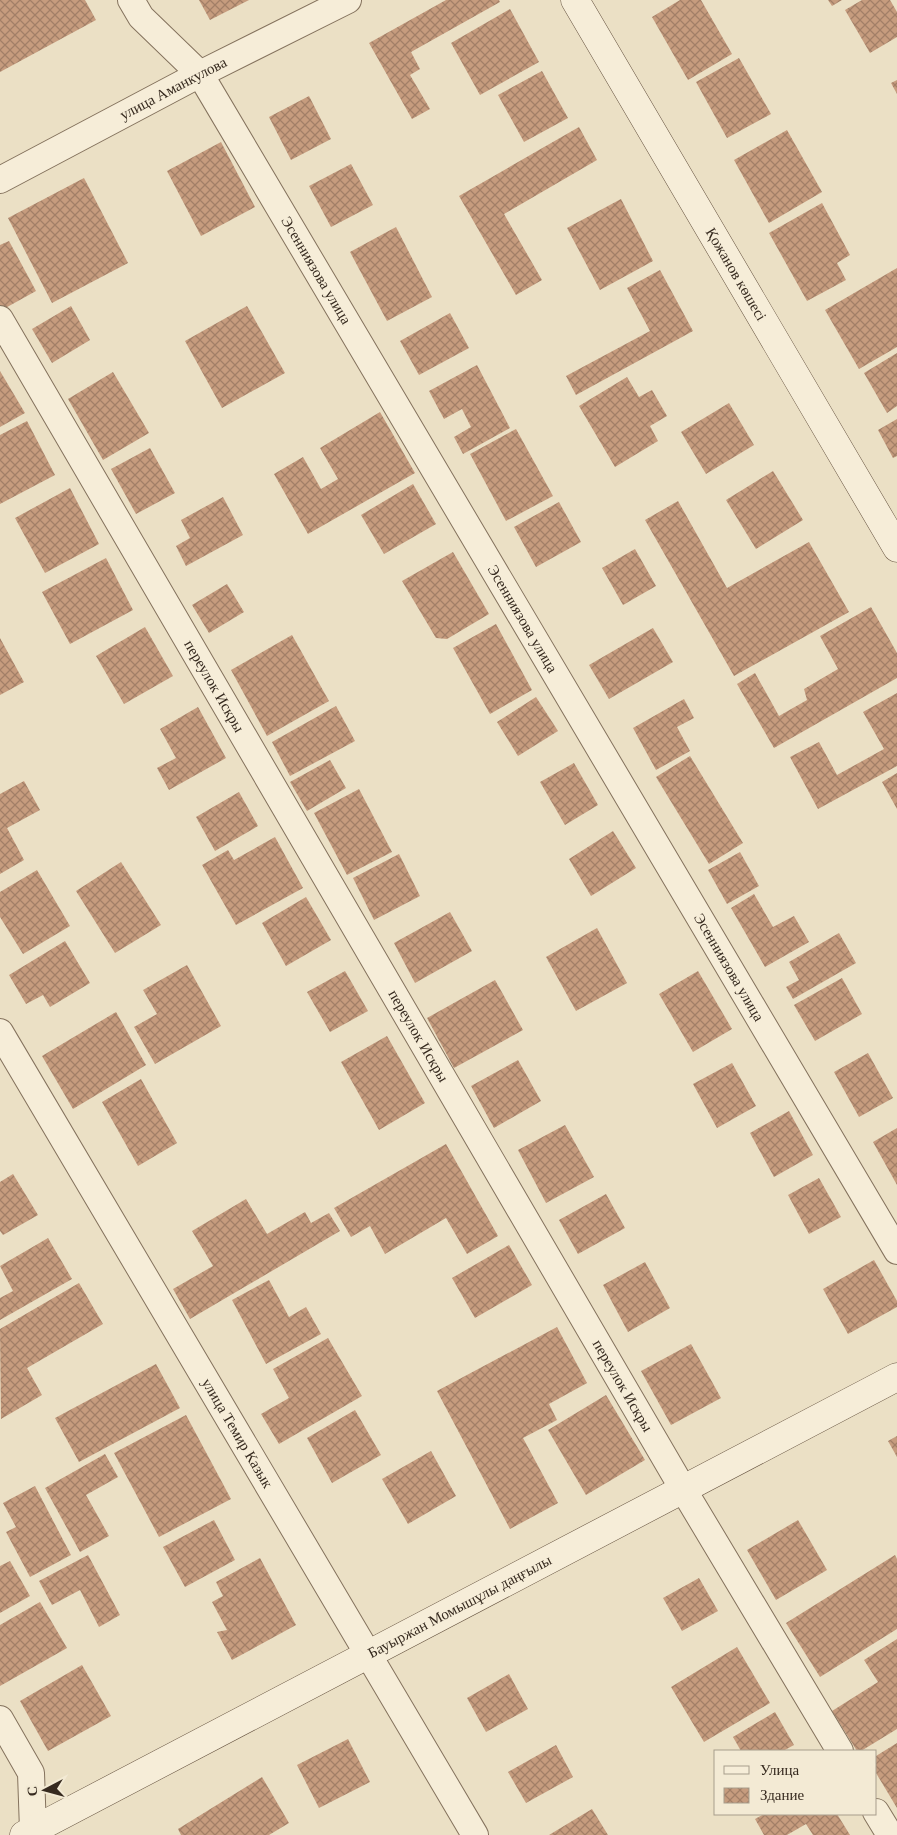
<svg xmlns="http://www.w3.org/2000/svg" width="897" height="1835" font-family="'Times New Roman',serif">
	<defs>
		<pattern id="building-cross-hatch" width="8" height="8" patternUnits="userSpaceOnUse" patternTransform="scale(1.25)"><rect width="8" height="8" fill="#c69c7e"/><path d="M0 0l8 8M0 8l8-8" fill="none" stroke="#a27f67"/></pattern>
	</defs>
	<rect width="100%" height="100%" fill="#ebe0c5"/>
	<g fill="url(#building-cross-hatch)">
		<path d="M0,0H85L96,20L0,72Z"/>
		<path d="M199,0H249L210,20Z"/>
		<path d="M446,0H499L500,2L411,52L420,69L410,75L430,109L412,119L369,43Z"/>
		<path d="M680,0H701L732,54L688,80L652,17Z"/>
		<path d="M828,0H842L832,6Z"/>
		<path d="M862,0H890L897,12V37L870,53L845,10Z"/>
		<path d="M510,9L539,62L480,95L451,43Z"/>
		<path d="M739,58L771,114L727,138L696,82Z"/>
		<path d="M542,71L568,118L524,142L498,95Z"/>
		<path d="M897,80V94L891,83Z"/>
		<path d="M309,96L331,139L291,160L269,117Z"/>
		<path d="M579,127L597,160L504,214L542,280L516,295L459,196Z"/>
		<path d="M787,130L822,192L769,223L734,160Z"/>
		<path d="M221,142L255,207L201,236L167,171Z"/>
		<path d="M351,164L373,205L331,227L309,186Z"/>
		<path d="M84,178L128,263L52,303L8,218Z"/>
		<path d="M621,199L653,261L600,290L567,228Z"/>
		<path d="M822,203L850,255L837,263L846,280L807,301L769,233Z"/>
		<path d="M396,227L432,297L387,321L350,252Z"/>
		<path d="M9,241L36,291L0,311V245Z"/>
		<path d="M897,268V347L859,369L825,310Z"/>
		<path d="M660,270L693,331L576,395L566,376L650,331L627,288Z"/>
		<path d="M71,306L90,340L52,363L32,329Z"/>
		<path d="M247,306L285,373L222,408L185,341Z"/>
		<path d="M450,313L469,348L419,375L400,341Z"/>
		<path d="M897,353V406L887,413L864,373Z"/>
		<path d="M477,365L510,428L463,454L454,437L471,427L462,409L444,419L429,391Z"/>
		<path d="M0,371L25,413L0,427Z"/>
		<path d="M113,372L149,433L103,460L68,399Z"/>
		<path d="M627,377L639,397L652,390L667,416L650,426L658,441L615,467L579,406Z"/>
		<path d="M729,403L754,445L706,474L681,432Z"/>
		<path d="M380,412L415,473L308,534L274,474L303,457L321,489L338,479L320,448Z"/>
		<path d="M897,419V456L893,458L878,430Z"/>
		<path d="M27,421L55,475L0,504V435Z"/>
		<path d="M516,429L553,496L506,521L470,454Z"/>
		<path d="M150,448L175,493L136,514L111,469Z"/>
		<path d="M773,471L803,520L756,549L726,500Z"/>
		<path d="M413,484L436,524L384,554L361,515Z"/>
		<path d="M70,488L99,544L45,573L15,518Z"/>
		<path d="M223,497L243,535L186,566L176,546L190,538L181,520Z"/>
		<path d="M678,501L727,588L809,542L849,612L734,676L645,520Z"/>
		<path d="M559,502L581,542L536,567L514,527Z"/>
		<path d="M635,549L656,586L623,605L602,568Z"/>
		<path d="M453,552L489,614L447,639L436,638L402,581Z"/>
		<path d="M106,558L133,610L70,644L42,592Z"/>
		<path d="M227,584L244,612L209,633L192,605Z"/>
		<path d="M871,607L897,653V678L774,748L737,684L755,673L779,716L807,700L804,689L838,669L820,636Z"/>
		<path d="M496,624L532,690L490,714L453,648Z"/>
		<path d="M145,627L173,676L124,704L96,656Z"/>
		<path d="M653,628L673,662L609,699L589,665Z"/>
		<path d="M292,635L329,701L267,736L231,670Z"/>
		<path d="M0,638L24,682L0,695Z"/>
		<path d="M897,693V766L818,809L790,757L819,742L837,775L884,749L863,712Z"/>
		<path d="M536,697L558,731L518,756L497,722Z"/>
		<path d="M684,699L694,718L677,727L690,751L656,770L633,728Z"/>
		<path d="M336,706L355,741L290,776L272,742Z"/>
		<path d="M198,707L226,758L169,790L157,768L176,758L160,729Z"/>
		<path d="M690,756L743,843L709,864L656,777Z"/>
		<path d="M330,760L346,788L307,811L290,782Z"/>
		<path d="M574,763L598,805L565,825L540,782Z"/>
		<path d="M897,773V809L882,782Z"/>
		<path d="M24,781L40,810L7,828L24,860L0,874V794Z"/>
		<path d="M359,789L392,852L347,875L314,813Z"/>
		<path d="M239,792L258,826L215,851L196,817Z"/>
		<path d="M613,831L636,868L591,896L569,859Z"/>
		<path d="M275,837L303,888L236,925L202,865L228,850L234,860Z"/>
		<path d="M740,852L759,886L727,904L708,870Z"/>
		<path d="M399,854L420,896L374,920L353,878Z"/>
		<path d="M121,862L161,925L115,953L76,891Z"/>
		<path d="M37,870L70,926L23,954L0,917V892Z"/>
		<path d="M754,894L773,927L794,916L809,942L765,967L731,908Z"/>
		<path d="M306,897L331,940L286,966L262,923Z"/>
		<path d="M450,912L472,951L415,983L394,943Z"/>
		<path d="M597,928L627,983L576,1011L546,957Z"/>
		<path d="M839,933L856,963L793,999L786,987L799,980L789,962Z"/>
		<path d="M65,941L90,983L50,1007L43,995L26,1004L9,975Z"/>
		<path d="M187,965L221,1026L155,1064L134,1027L157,1014L143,990Z"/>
		<path d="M345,971L368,1011L330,1032L307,992Z"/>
		<path d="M698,971L732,1029L693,1052L659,994Z"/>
		<path d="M842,978L862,1014L815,1041L794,1005Z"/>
		<path d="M495,980L523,1030L454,1068L427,1018Z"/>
		<path d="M116,1012L146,1065L73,1109L42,1056Z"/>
		<path d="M387,1036L425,1103L379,1130L341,1062Z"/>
		<path d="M868,1053L893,1098L859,1117L834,1072Z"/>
		<path d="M518,1060L541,1101L494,1128L471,1086Z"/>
		<path d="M732,1063L756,1106L717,1128L693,1084Z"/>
		<path d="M141,1079L177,1143L138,1166L102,1102Z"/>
		<path d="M789,1111L813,1155L774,1177L750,1133Z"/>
		<path d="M565,1125L594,1177L546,1203L518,1150Z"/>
		<path d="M897,1128V1185L873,1142Z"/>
		<path d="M446,1144L498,1236L467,1254L446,1218L385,1254L370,1226L351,1237L334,1208Z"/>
		<path d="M13,1174L38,1215L3,1235L0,1231V1182Z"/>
		<path d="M819,1178L841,1217L809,1234L788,1195Z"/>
		<path d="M606,1194L625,1228L578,1254L559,1220Z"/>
		<path d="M246,1199L267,1234L305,1212L311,1223L329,1213L340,1231L190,1319L173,1289L213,1266L192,1231Z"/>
		<path d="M48,1238L72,1279L0,1320V1298L13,1291L0,1266Z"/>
		<path d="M509,1245L532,1285L475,1318L452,1278Z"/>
		<path d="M874,1260L897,1301V1307L848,1334L823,1289Z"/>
		<path d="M645,1262L670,1308L628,1332L603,1285Z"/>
		<path d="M269,1280L289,1317L306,1307L321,1334L266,1364L232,1300Z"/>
		<path d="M79,1283L103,1324L27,1368L42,1395L1,1419L0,1329Z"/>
		<path d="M557,1327L587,1383L549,1404L557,1420L523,1438L558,1503L510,1529L437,1391Z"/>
		<path d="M328,1338L362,1396L279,1444L261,1414L289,1398L273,1369Z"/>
		<path d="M691,1344L721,1398L671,1425L641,1371Z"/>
		<path d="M156,1364L180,1408L79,1462L55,1418Z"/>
		<path d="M606,1395L645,1460L586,1495L548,1430Z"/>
		<path d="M355,1410L381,1455L332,1483L307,1438Z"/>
		<path d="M186,1415L231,1499L159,1537L114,1453Z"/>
		<path d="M897,1436V1457L888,1441Z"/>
		<path d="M431,1451L456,1496L408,1524L382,1479Z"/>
		<path d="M105,1454L118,1477L86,1495L109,1536L80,1552L45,1488Z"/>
		<path d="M35,1486L71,1555L30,1577L6,1532L16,1527L3,1503Z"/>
		<path d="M214,1520L235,1560L185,1587L163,1547Z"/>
		<path d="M798,1520L827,1570L776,1600L747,1550Z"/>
		<path d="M88,1555L120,1615L99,1627L80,1590L52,1605L39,1581Z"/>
		<path d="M895,1555L897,1559V1629L820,1677L786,1623Z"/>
		<path d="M260,1558L296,1625L232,1660L217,1632L227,1630L212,1602L223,1596L216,1582Z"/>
		<path d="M10,1561L30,1596L0,1613V1566Z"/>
		<path d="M699,1578L718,1611L682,1631L663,1598Z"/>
		<path d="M40,1602L67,1648L0,1686V1625Z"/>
		<path d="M897,1639V1729L861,1751H857L832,1711L878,1682L864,1660Z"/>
		<path d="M737,1647L770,1703L704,1742L671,1687Z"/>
		<path d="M82,1665L111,1716L48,1751L20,1701Z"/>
		<path d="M509,1674L528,1709L486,1732L467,1698Z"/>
		<path d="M775,1712L794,1745L783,1751H741L733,1737Z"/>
		<path d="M348,1739L370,1782L319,1808L297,1765Z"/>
		<path d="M897,1743V1808L876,1773V1756Z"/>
		<path d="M556,1745L573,1777L526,1803L508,1772Z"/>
		<path d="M262,1777L289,1823L269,1835H181L178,1829Z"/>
		<path d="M592,1809L608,1835H549Z"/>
		<path d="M764,1814H837L850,1835H813L806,1824L787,1835H764L755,1819Z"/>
	</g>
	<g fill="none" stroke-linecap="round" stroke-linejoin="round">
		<defs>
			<g id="minor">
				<path id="s1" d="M131,0L141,17L200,74L897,1251"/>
				<path id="s2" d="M0,180L200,74L348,0"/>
				<path id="s3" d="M0,319L683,1489L840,1751"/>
				<path id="s4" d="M0,1032L475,1835"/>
				<path d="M0,1719L31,1773L33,1830L36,1835"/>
				<path d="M876,1812L890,1835"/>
			</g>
			<g id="secondary">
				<path id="s5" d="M575,0L897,548"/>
				<path id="s6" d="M24,1835L897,1377"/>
			</g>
		</defs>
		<use href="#minor" stroke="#84725d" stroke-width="28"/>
		<use href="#secondary" stroke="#665340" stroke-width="29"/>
		<use href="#minor" stroke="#f6edd8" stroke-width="26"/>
		<use href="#secondary" stroke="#f6edd8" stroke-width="28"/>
	</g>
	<g text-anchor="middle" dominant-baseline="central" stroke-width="4" stroke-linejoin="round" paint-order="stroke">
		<g font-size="15" fill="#362a1f" stroke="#f3ead4">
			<text stroke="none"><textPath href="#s2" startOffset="196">улица Аманкулова</textPath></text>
			<text stroke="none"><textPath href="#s1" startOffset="330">Эсенниязова улица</textPath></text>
			<text stroke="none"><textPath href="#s5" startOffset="318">Қожанов көшесі</textPath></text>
			<text stroke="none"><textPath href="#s1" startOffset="735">Эсенниязова улица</textPath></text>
			<text stroke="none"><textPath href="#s3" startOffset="425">переулок Искры</textPath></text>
			<text stroke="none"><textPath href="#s1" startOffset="1140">Эсенниязова улица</textPath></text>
			<text stroke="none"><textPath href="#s3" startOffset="830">переулок Искры</textPath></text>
			<text stroke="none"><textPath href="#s3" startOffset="1235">переулок Искры</textPath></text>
			<text stroke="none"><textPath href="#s4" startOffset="466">улица Темир Казык</textPath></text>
			<text stroke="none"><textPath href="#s6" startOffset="492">Бауыржан Момышұлы даңғылы</textPath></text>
		</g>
	</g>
	<rect x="714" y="1750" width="162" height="65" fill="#f3ead4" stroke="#a79d8c"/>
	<rect x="724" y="1766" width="25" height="8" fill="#f6edd8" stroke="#a79d8c"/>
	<text x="760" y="1775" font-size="15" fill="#362a1f">Улица</text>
	<rect x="724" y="1788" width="25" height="15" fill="url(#building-cross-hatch)" stroke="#a79d8c"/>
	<text x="760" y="1800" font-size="15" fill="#362a1f">Здание</text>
	<g transform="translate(45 1790) rotate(264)" stroke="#f3ead4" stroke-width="4" paint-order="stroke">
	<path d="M0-4L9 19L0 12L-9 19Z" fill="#362a1f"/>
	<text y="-8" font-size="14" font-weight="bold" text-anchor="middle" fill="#362a1f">С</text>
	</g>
</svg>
